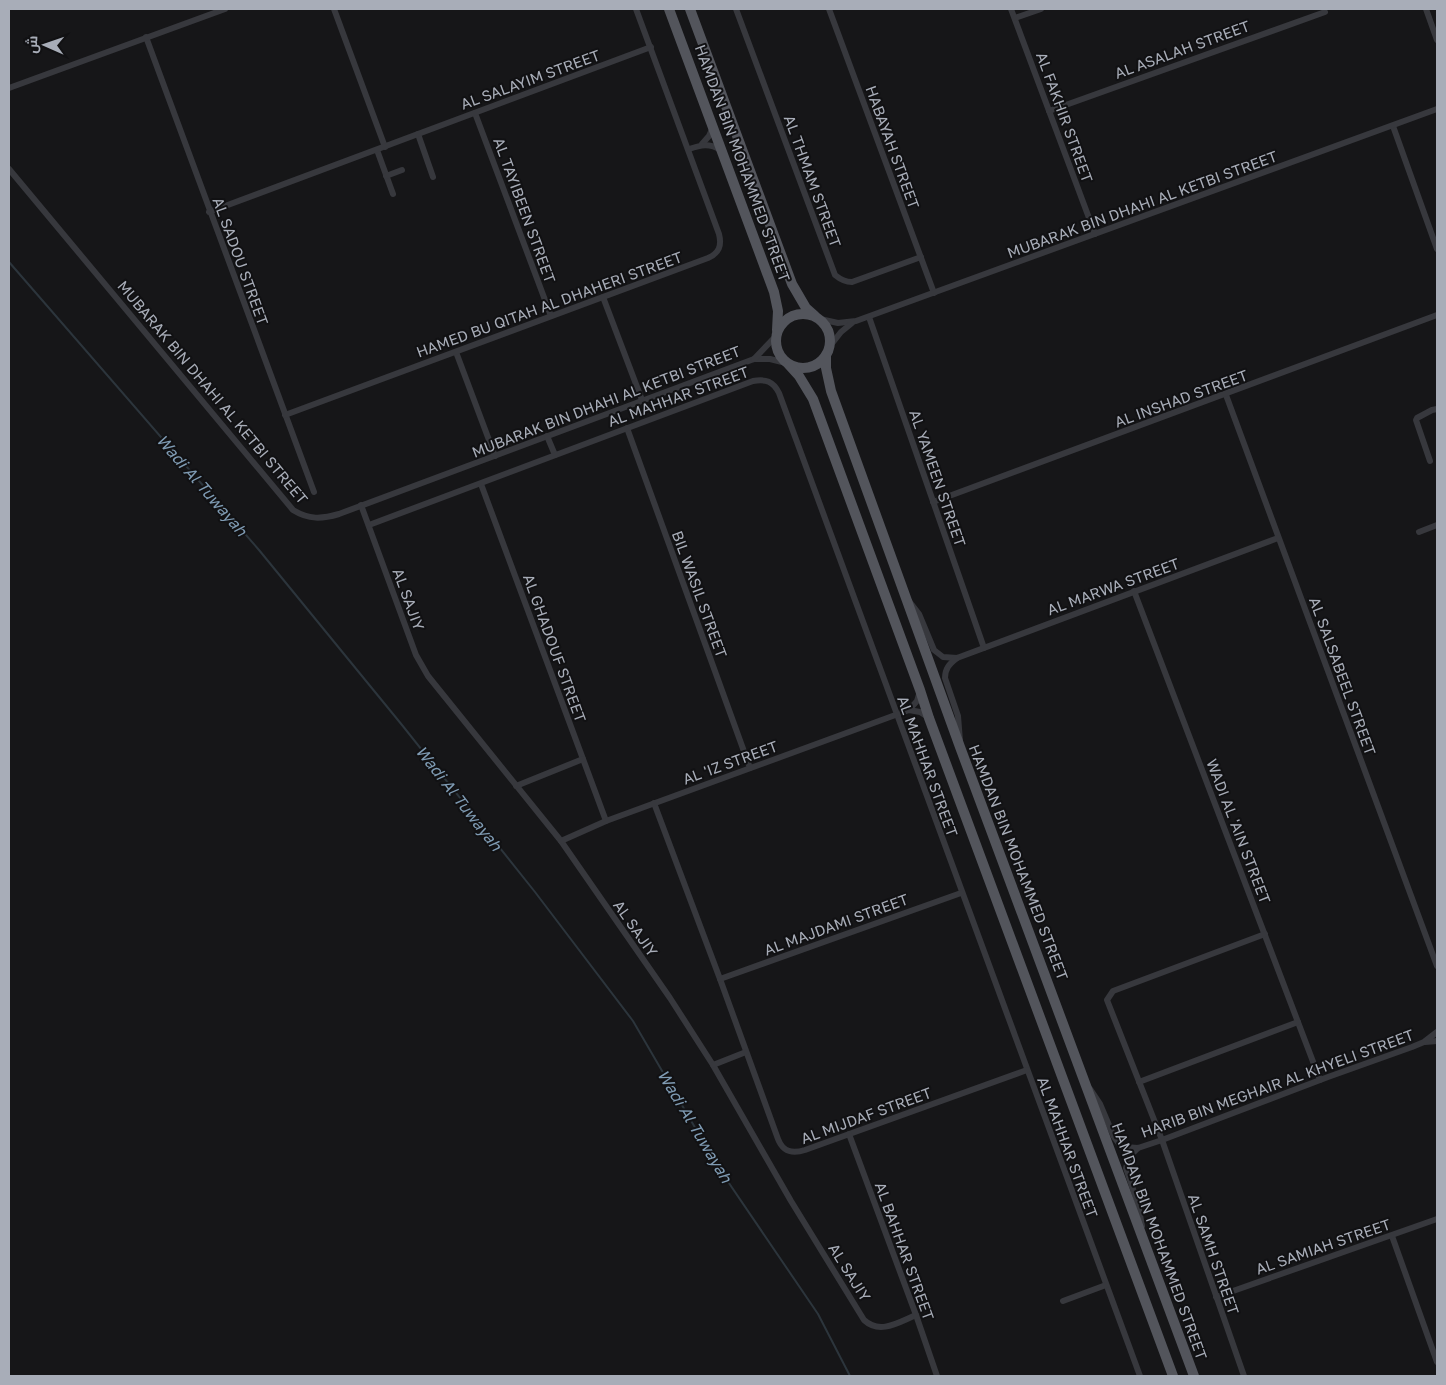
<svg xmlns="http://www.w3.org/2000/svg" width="1446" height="1385" font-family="'Golos Text',Cairo,sans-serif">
	<rect width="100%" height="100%" fill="#161618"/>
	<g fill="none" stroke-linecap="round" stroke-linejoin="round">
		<path stroke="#2c353c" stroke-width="2" d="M9,262L259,550L402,725L535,892L633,1021L718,1167L818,1314L850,1376"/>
		<g stroke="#37383d" stroke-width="6">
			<path d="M334,9L385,147"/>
			<path d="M736,9L835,275C841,280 845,282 852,282L921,257"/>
			<path d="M829,9L934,293"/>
			<path d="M1011,9L1095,234"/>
			<path d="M1426,9L1437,40"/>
			<path d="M1015,18L1041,9"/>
			<path d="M146,37L314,492"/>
			<path d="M9,88L225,9"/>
			<path d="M1049,111L1325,12"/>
			<path d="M475,113L551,316"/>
			<path d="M1393,126L1437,249"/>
			<path d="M418,134L433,177"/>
			<path d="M702,144L709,136L713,127"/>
			<path d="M689,149C701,145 709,143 721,150"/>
			<path d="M377,150L393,194"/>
			<path d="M9,169L293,510C309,520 322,519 339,514L754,359H770L786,363"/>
			<path d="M386,176L402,170"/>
			<path d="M209,212L651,47"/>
			<path d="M603,297L642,400"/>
			<path d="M869,317L984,648"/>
			<path d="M820,319L838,323L856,321L1437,109"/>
			<path d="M830,346L841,332L852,323"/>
			<path d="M456,352L495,456"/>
			<path d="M754,359L776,336"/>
			<path d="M1226,395L1437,966"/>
			<path d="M285,415L708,258C719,253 722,246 719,234L636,9"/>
			<path d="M627,428L750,768"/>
			<path d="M547,436L555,455"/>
			<path d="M1430,461L1416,420L1417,418L1432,410L1437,409"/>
			<path d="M481,484L606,821"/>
			<path d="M933,502L1437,315"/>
			<path d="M361,505L416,655L428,676L561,841L670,998L713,1065L791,1201L864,1320C880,1335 899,1322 916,1315"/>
			<path d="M369,525L753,381C766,379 773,381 779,393L1140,1376"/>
			<path d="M1419,532L1437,525"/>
			<path d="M1134,591L1320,1080"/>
			<path d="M909,601L919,614L934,650L943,657L957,658L1278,538"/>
			<path d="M957,658C949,664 945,669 945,678L958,716L960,741"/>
			<path d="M909,710L917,701L920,691"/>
			<path d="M516,786L583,759"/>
			<path d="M654,803L720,979L778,1139C783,1152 792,1154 805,1150L1027,1070"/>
			<path d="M561,841L606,821L909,710L920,712L928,717"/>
			<path d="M720,979L961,893"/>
			<path d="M1425,1042L1437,1041"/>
			<path d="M713,1065L746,1052"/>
			<path d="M1139,1082L1298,1022"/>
			<path d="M1090,1089L1100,1104L1114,1137L1120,1145L1125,1147L1138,1148L1162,1140L1328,1077L1412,1047L1424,1042L1437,1032"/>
			<path d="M849,1134L916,1315L937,1376"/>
			<path d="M1138,1148L1129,1157L1126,1168L1138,1204L1142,1226"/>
			<path d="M1392,1236L1437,1362"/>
			<path d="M1216,1297L1437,1219"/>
			<path d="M1063,1301L1106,1285"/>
			<path d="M1244,1376L1162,1140L1107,1000L1113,991L1265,934"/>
		</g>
		<g stroke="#53555c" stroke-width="10">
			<path d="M669,9L774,292L778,311L777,330"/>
			<path d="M690,9L792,284L806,308L815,316"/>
			<circle cx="803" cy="341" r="27"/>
			<path d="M826,355V368L831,391L960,747L1194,1376"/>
			<path d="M789,365L799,376L813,399L920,690L929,718L1173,1376"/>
		</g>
	</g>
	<g text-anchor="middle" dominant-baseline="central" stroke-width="4" stroke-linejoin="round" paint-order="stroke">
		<g font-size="15" fill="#a8adb8" stroke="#111113">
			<text transform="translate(1182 49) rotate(-20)">AL ASALAH STREET</text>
			<text transform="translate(530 79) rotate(-20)">AL SALAYIM STREET</text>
			<text transform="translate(1065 117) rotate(70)">AL FAKHIR STREET</text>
			<text transform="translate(893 147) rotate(70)">HABAYAH STREET</text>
			<text transform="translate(743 163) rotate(70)">HAMDAN BIN MOHAMMED STREET</text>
			<text transform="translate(813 181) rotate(70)">AL THMAM STREET</text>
			<text transform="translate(1142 204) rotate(-20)">MUBARAK BIN DHAHI AL KETBI STREET</text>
			<text transform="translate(525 210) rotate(70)">AL TAYIBEEN STREET</text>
			<text transform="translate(241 261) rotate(70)">AL SADOU STREET</text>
			<text transform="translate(549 304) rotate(-20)">HAMED BU QITAH AL DHAHERI STREET</text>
			<text transform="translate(213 392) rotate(50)">MUBARAK BIN DHAHI AL KETBI STREET</text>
			<text transform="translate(678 396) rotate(-20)">AL MAHHAR STREET</text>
			<text transform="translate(1181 398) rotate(-20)">AL INSHAD STREET</text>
			<text transform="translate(606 401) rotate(-21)">MUBARAK BIN DHAHI AL KETBI STREET</text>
			<text transform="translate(938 478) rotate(71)">AL YAMEEN STREET</text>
			<text transform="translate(1113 586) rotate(-20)">AL MARWA STREET</text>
			<text transform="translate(700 594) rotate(70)">BIL WASIL STREET</text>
			<text transform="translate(409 599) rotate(70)">AL SAJIY</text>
			<text transform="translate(555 648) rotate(70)">AL GHADOUF STREET</text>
			<text transform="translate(1343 676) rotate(70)">AL SALSABEEL STREET</text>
			<text transform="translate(730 762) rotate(-20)">AL 'IZ STREET</text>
			<text transform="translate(928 766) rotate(70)">AL MAHHAR STREET</text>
			<text transform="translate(1239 831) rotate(69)">WADI AL 'AIN STREET</text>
			<text transform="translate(1019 862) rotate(69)">HAMDAN BIN MOHAMMED STREET</text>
			<text transform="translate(836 924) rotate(-20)">AL MAJDAMI STREET</text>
			<text transform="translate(636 928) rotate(55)">AL SAJIY</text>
			<text transform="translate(1277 1083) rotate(-20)">HARIB BIN MEGHAIR AL KHYELI STREET</text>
			<text transform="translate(866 1115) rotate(-20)">AL MIJDAF STREET</text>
			<text transform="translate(1068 1147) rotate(70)">AL MAHHAR STREET</text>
			<text transform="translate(1160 1241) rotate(70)">HAMDAN BIN MOHAMMED STREET</text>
			<text transform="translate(1323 1246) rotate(-19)">AL SAMIAH STREET</text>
			<text transform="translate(905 1251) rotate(70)">AL BAHHAR STREET</text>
			<text transform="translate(1214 1254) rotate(71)">AL SAMH STREET</text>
			<text transform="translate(850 1272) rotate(58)">AL SAJIY</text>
		</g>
		<g font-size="16" font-style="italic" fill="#7f9bb3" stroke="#111113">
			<text transform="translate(202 485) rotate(49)">Wadi Al Tuwayah</text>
			<text transform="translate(459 798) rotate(52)">Wadi Al Tuwayah</text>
			<text transform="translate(695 1126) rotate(59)">Wadi Al Tuwayah</text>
		</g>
	</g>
	<rect width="1446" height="1385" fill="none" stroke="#a8adb8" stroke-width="20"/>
	<g transform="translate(45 45) rotate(272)" stroke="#111113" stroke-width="4" paint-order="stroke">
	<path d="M0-4L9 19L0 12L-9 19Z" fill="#a8adb8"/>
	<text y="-8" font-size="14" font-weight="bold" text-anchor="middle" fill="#a8adb8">ش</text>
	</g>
</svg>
